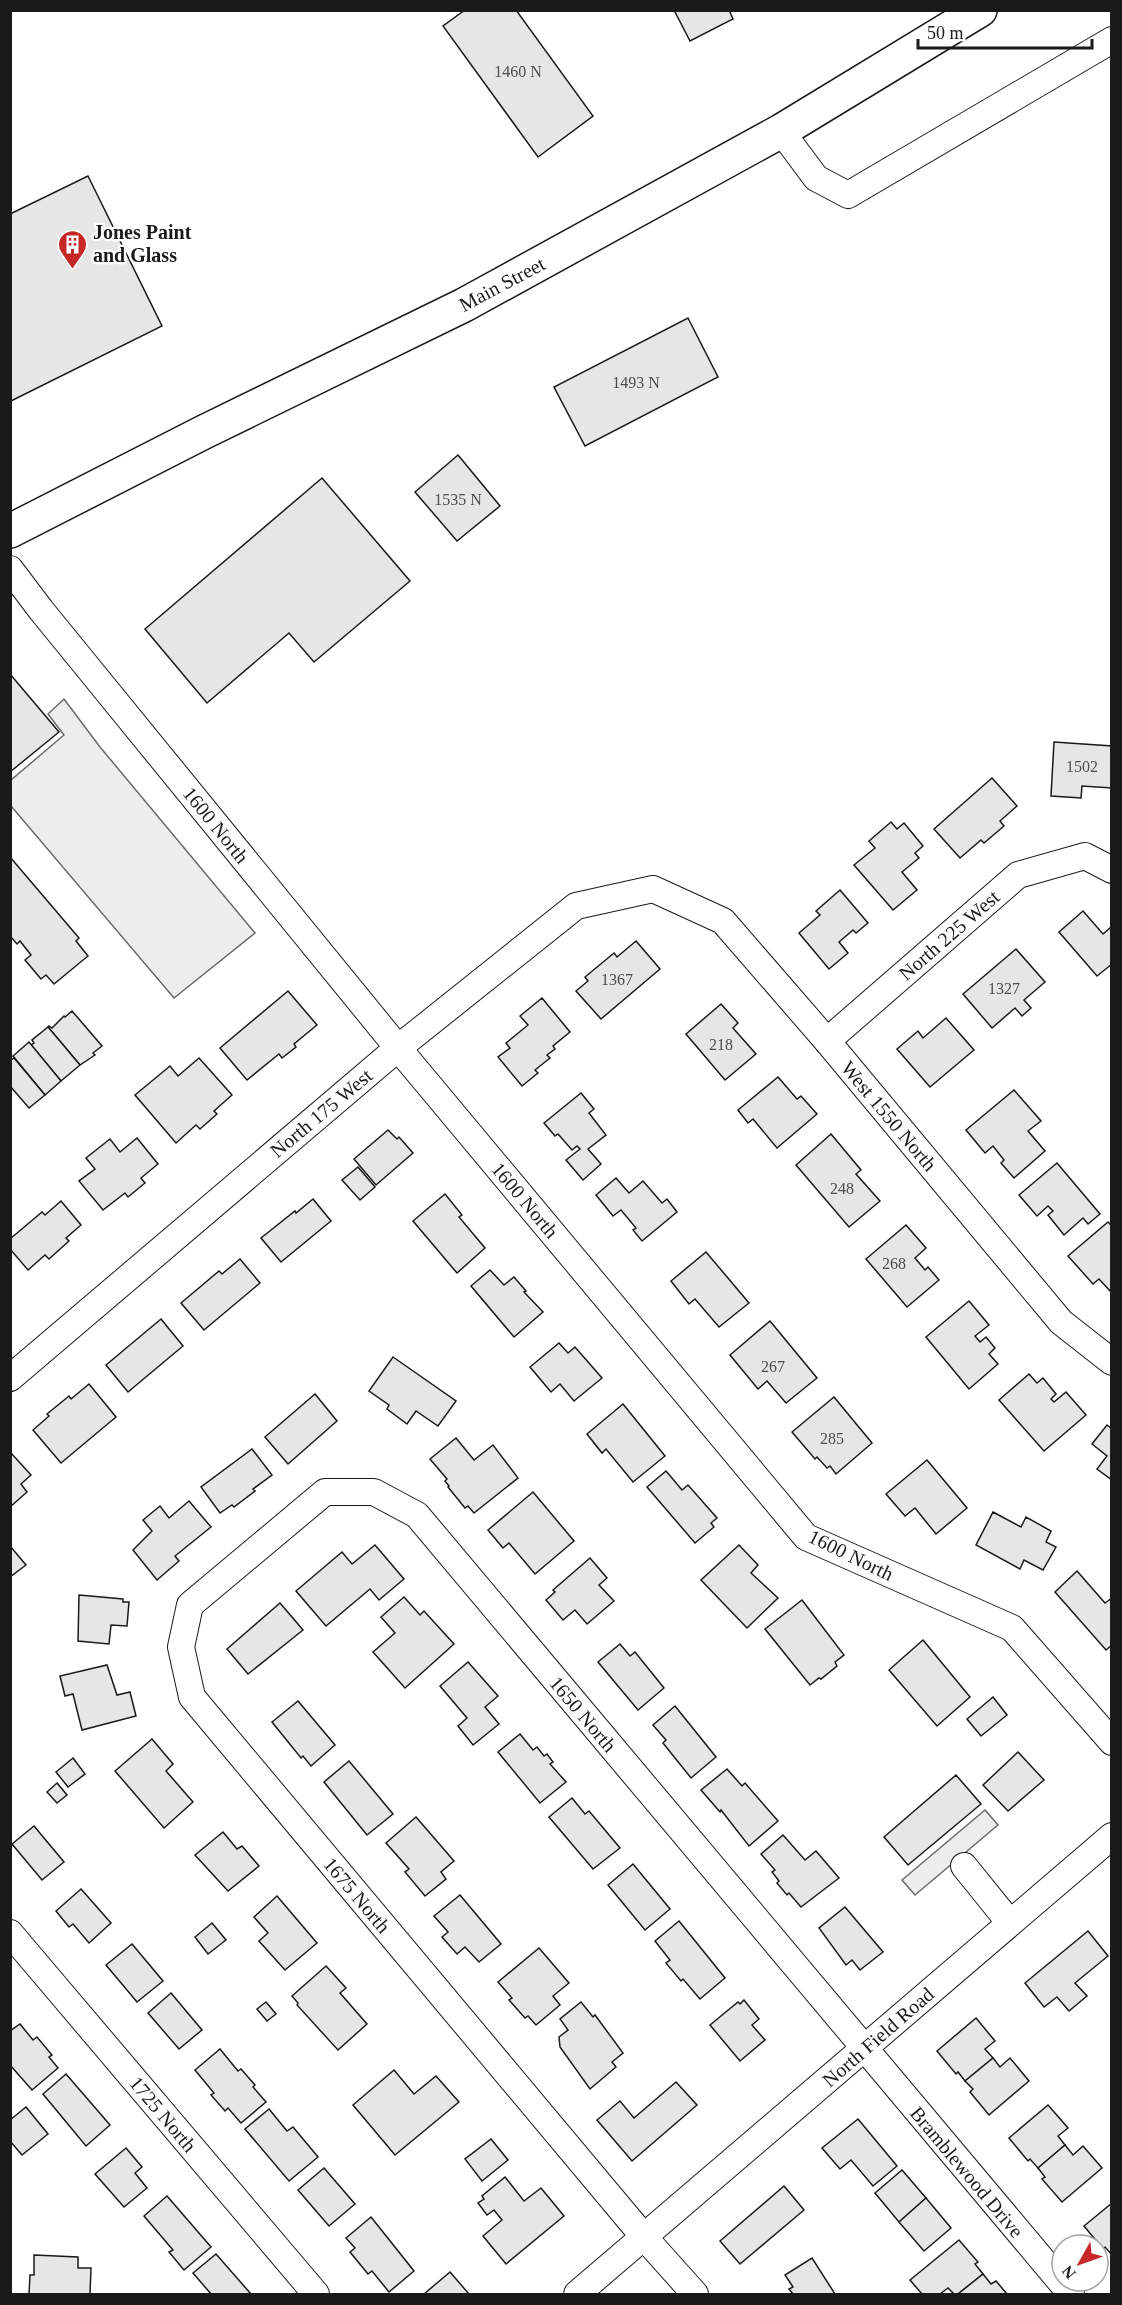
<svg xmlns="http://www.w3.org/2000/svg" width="1122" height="2305" font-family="'Times New Roman',serif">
	<rect width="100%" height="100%" fill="#fff"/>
	<g fill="#ededed" stroke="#6a6a6a" stroke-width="1.5">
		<path d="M64,699L100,747L255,933L174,998L11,806V780L64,735L48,714Z"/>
		<path d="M985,1810L998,1825L915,1895L902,1880Z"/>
	</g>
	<g fill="#e6e6e6" stroke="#1a1a1a" stroke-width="1.5">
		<path d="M465,10H516L593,116L538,157L443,26Z"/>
		<path d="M674,10H729L733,19L690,41Z"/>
		<path d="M88,176L162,326L11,401L10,214Z"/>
		<path d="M688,318L718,377L585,446L554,387Z"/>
		<path d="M458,455L500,506L457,541L415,492Z"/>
		<path d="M322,478L410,581L314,662L289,633L207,703L145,629Z"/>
		<path d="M10,674L59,732L10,772Z"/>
		<path d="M1054,742L1112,746V788L1082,786L1081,798L1051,796Z"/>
		<path d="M992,778L1017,806L1000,821L1004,826L984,843L981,840L960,858L934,829Z"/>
		<path d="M891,822L897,829L904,823L923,846L915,853L919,858L902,872L917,890L893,910L854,865L875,848L869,841Z"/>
		<path d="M10,857L79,938L76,941L88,956L54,984L46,975L41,979L25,960L31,955L20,941L17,944L10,936Z"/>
		<path d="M840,890L868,923L856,933L853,930L839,942L848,953L829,969L799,933L820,915L816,911Z"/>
		<path d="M1083,911L1103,934L1110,928L1112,930V964L1097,976L1059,932Z"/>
		<path d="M636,941L660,969L601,1019L576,991L588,981L585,977L614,953L617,957Z"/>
		<path d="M1016,949L1045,982L1024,1000L1031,1008L1022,1016L1015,1008L992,1028L963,994Z"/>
		<path d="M288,991L317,1025L294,1044L296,1047L282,1058L279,1054L247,1080L220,1048Z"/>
		<path d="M542,998L570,1032L553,1046L555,1049L547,1055L550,1058L535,1070L538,1073L522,1086L498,1057L510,1048L506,1043L528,1025L520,1016Z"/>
		<path d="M721,1004L738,1023L733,1028L756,1054L725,1080L686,1034Z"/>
		<path d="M72,1011L102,1046L93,1053L95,1055L80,1065L48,1027L49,1026L52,1028L64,1016L65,1017Z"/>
		<path d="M946,1018L974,1050L930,1087L897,1049L918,1031L923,1038Z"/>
		<path d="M48,1027L80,1065L61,1081L31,1045L34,1043L32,1040Z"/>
		<path d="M29,1042L61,1081L45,1095L13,1056Z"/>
		<path d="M14,1058L45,1095L29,1108L10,1086V1061Z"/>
		<path d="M199,1058L232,1095L214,1111L217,1114L200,1129L196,1125L176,1143L135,1095L170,1066L178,1076Z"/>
		<path d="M778,1077L797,1099L801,1096L817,1114L777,1148L753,1119L748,1123L738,1110Z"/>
		<path d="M1014,1090L1041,1121L1028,1131L1045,1151L1014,1178L1001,1163L1004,1160L993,1146L985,1153L966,1130Z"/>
		<path d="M581,1093L594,1109L589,1113L606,1135L588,1149L601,1164L583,1180L566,1160L580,1149L577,1146L572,1150L558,1134L555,1136L544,1123Z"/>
		<path d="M388,1130L397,1139L399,1137L413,1153L376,1185L354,1159Z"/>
		<path d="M831,1134L861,1170L856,1174L880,1201L849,1227L796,1165Z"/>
		<path d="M137,1138L158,1164L141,1178L145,1183L128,1197L125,1193L103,1210L79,1181L95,1169L86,1158L110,1139L120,1152Z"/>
		<path d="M1057,1163L1100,1214L1088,1224L1083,1218L1064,1235L1048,1215L1053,1211L1048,1206L1037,1216L1019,1195Z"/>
		<path d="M358,1167L375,1187L360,1200L342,1180Z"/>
		<path d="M616,1178L629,1193L643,1181L662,1203L667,1199L677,1212L642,1241L633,1230L636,1228L621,1210L613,1216L596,1195Z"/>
		<path d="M445,1194L462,1215L459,1217L485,1248L457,1273L413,1221Z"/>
		<path d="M313,1199L331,1221L281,1262L261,1238L295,1211L296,1213Z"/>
		<path d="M61,1201L81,1225L66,1238L69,1241L49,1259L45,1255L28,1270L10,1249V1239L42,1212L45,1215Z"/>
		<path d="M1108,1222L1112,1226V1293L1099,1279L1093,1284L1068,1256Z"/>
		<path d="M906,1225L926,1248L915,1258L925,1270L928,1267L939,1280L907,1307L866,1259Z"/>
		<path d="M706,1252L749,1303L719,1327L695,1299L689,1304L671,1281Z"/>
		<path d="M240,1259L260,1283L204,1330L181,1303L219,1271L222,1274Z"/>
		<path d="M490,1270L504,1285L514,1277L526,1291L524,1292L543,1312L514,1337L471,1286Z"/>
		<path d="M969,1301L989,1325L975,1336L980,1342L986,1337L995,1348L989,1354L998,1364L969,1389L926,1337Z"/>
		<path d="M161,1319L183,1346L128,1392L106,1365Z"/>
		<path d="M770,1321L817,1378L786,1403L767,1381L758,1389L730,1355Z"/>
		<path d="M559,1343L568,1353L575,1347L602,1378L574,1401L560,1384L551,1392L530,1367Z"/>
		<path d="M393,1357L456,1401L438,1426L416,1411L407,1424L387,1409L389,1405L369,1391Z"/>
		<path d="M1029,1374L1037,1383L1043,1378L1056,1394L1051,1399L1054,1402L1066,1392L1086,1415L1044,1451L999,1400Z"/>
		<path d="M89,1384L116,1417L61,1463L33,1430L49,1416L47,1414L69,1396L71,1399Z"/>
		<path d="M315,1394L337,1421L288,1464L265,1437Z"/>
		<path d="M834,1397L872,1443L836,1474L830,1466L827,1468L817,1457L815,1459L792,1432Z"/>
		<path d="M623,1404L665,1456L633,1482L606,1449L602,1453L587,1434Z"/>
		<path d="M1107,1425L1112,1429V1480L1097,1469L1107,1456L1092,1444Z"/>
		<path d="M456,1438L474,1460L493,1445L518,1478L474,1513L468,1506L465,1508L448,1487L449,1486L445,1481L447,1479L430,1459Z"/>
		<path d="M252,1449L272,1475L253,1489L255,1491L234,1507L232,1505L220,1513L201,1487Z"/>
		<path d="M11,1453L31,1475L21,1484L27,1492L10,1507Z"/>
		<path d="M927,1460L967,1508L936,1534L915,1508L905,1516L886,1494Z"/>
		<path d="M666,1471L682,1490L688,1485L717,1518L711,1523L714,1527L695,1543L647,1487Z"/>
		<path d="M533,1492L574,1541L535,1574L509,1543L503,1548L488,1530Z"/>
		<path d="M189,1501L211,1527L175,1556L179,1561L157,1580L133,1550L152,1531L143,1520L160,1506L169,1518Z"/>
		<path d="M993,1512L1021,1527L1026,1517L1051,1531L1046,1542L1056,1547L1043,1570L1024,1560L1020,1569L976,1545Z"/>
		<path d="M375,1545L404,1579L379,1600L370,1589L326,1626L296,1591L342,1552L352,1564Z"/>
		<path d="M739,1545L758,1565L751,1573L778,1598L747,1628L701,1580Z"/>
		<path d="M10,1546L26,1565L10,1577Z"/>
		<path d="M590,1558L607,1578L599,1585L614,1601L587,1624L575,1610L563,1620L546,1600L555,1592L553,1590Z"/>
		<path d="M1077,1571L1105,1603L1112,1598V1645L1106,1650L1055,1592Z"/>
		<path d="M79,1595L123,1599V1602H129L127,1626L111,1625L109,1644L78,1641Z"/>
		<path d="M404,1597L420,1615L424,1611L454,1644L405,1688L373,1652L395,1633L381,1617Z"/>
		<path d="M802,1600L844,1655L835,1662L837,1666L821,1679L819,1678L810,1685L765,1629Z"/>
		<path d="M280,1603L303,1630L248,1674L227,1649Z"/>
		<path d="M923,1640L970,1697L937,1726L889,1670Z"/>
		<path d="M620,1644L630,1656L635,1652L664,1688L638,1710L598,1662Z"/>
		<path d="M468,1662L498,1696L485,1707L499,1724L473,1745L458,1726L467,1718L440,1686Z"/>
		<path d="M107,1665L117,1695L130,1692L136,1716L82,1730L73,1694L65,1696L60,1676Z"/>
		<path d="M993,1697L1007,1715L981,1736L967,1719Z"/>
		<path d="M298,1701L335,1745L311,1766L303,1756L301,1758L272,1722Z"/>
		<path d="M675,1706L716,1757L691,1778L663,1743L666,1740L653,1725Z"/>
		<path d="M520,1734L533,1750L537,1747L544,1756L547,1754L553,1762L550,1764L566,1782L540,1803L498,1752Z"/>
		<path d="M152,1739L173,1764L166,1771L193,1802L164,1828L115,1771Z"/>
		<path d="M1018,1752L1044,1780L1008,1811L983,1785Z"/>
		<path d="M73,1758L85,1774L68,1787L56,1772Z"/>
		<path d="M349,1761L393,1814L367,1835L324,1782Z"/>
		<path d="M727,1769L742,1786L745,1783L778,1821L749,1846L721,1810L720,1812L701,1790Z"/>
		<path d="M956,1775L981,1804L908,1865L884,1837Z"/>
		<path d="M57,1783L67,1795L57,1803L47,1792Z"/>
		<path d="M572,1798L585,1814L589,1811L620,1848L593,1869L549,1817Z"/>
		<path d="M416,1817L454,1861L441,1872L446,1879L425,1896L405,1872L409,1869L386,1843Z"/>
		<path d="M34,1826L64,1862L42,1880L12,1844Z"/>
		<path d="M223,1832L237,1849L242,1846L259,1866L228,1891L195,1855Z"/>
		<path d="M783,1835L805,1860L816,1851L839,1878L801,1907L789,1893L787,1895L777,1883L779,1881L772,1872L775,1870L761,1854Z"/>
		<path d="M633,1864L670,1909L645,1930L608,1885Z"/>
		<path d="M81,1889L111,1923L89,1943L73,1924L69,1927L56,1911Z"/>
		<path d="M460,1895L501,1944L479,1962L465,1947L457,1954L442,1937L448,1932L434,1916Z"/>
		<path d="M277,1896L317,1943L285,1970L259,1941L268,1933L254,1917Z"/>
		<path d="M845,1907L883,1952L860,1970L852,1960L846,1965L819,1928Z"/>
		<path d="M679,1921L725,1978L700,1999L683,1979L681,1981L666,1963L670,1960L655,1941Z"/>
		<path d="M212,1923L226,1940L208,1954L195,1937Z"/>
		<path d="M1088,1931L1108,1956L1075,1983L1087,1996L1069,2011L1057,1997L1044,2007L1025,1983Z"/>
		<path d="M132,1944L163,1981L137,2002L106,1965Z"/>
		<path d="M539,1948L569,1983L553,1996L560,2005L536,2025L528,2016L525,2018L509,2000L512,1998L498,1982Z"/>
		<path d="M326,1966L346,1988L340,1993L367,2024L338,2050L297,2005L298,2003L292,1996Z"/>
		<path d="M171,1993L202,2030L179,2049L148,2013Z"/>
		<path d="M744,2000L759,2019L752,2025L765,2040L740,2061L710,2025L738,2002L740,2004Z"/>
		<path d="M266,2002L276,2014L267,2021L257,2009Z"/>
		<path d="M581,2002L593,2017L595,2015L623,2053L612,2062L616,2067L590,2089L560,2047L559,2037L568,2030L560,2019Z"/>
		<path d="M976,2018L995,2041L985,2049L993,2058L965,2081L958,2072L956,2074L937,2051Z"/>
		<path d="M20,2024L33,2040L37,2037L52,2055L49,2057L58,2068L32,2090L10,2065V2031Z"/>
		<path d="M220,2049L238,2071L241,2069L255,2085L253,2087L266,2102L241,2123L228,2108L225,2111L211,2095L214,2093L195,2070Z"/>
		<path d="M993,2058L1000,2067L1010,2058L1029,2081L989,2115L970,2092L973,2089L965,2081Z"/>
		<path d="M394,2070L414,2094L436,2076L459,2102L395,2155L353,2105Z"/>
		<path d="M66,2074L110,2125L86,2146L43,2094Z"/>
		<path d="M676,2082L697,2105L632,2161L597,2120L620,2101L634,2118Z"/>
		<path d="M1048,2105L1068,2128L1058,2136L1065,2145L1038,2168L1030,2159L1028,2161L1009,2138Z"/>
		<path d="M26,2107L48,2134L22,2155L10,2141V2120Z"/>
		<path d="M269,2109L287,2131L293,2127L318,2157L289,2181L245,2129Z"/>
		<path d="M858,2119L897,2166L873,2186L851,2160L840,2169L822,2148Z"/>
		<path d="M491,2139L508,2160L482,2181L465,2159Z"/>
		<path d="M1065,2145L1073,2155L1083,2146L1102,2168L1062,2202L1042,2179L1045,2177L1038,2168Z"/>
		<path d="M126,2148L142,2167L135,2173L147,2188L124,2207L95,2174Z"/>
		<path d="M324,2168L355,2204L329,2226L298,2190Z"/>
		<path d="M902,2170L926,2198L899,2222L875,2193Z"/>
		<path d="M505,2177L524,2201L541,2188L564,2216L506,2264L483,2236L502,2220L494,2210L487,2215L478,2203L484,2199L482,2196Z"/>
		<path d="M784,2186L804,2210L740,2264L720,2241Z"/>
		<path d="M167,2196L211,2247L184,2270L169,2252L173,2250L144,2216Z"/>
		<path d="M926,2198L951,2228L924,2251L899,2222Z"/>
		<path d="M1112,2203V2255L1105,2247L1103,2249L1084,2226Z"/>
		<path d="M371,2217L414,2271L389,2292L372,2271L368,2274L350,2252L355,2248L346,2238Z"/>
		<path d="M959,2240L978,2262L975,2264L983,2274L958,2294H954L948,2288L940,2294H922L910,2280Z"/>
		<path d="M216,2254L251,2294H211L193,2273Z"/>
		<path d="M34,2255L78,2257V2268H91L90,2294H29L30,2275H34Z"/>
		<path d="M812,2258L835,2294H793L789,2289L793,2287L785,2275Z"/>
		<path d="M450,2272L469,2294H424Z"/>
		<path d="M983,2274L991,2284L996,2281L1007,2294H958Z"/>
	</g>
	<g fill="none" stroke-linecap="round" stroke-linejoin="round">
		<defs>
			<g id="minor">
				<path d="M781,131L816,178L848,195L1112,40"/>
				<path d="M10,569L41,610L398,1048L806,1537L1012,1628L1112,1742"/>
				<path d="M827,1041L1018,875L1085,856L1112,870"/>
				<path d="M10,1378L398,1048L576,906L653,889L723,921L827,1041L1061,1322L1112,1362"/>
				<path d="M964,1866L1010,1923"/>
				<path d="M10,1933L316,2294"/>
				<path d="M577,2294L1112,1836"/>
				<path d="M695,2294L644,2237L192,1697L181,1647L190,1605L325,1492H374L417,1515L1071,2294"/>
			</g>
			<path id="major" d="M10,531L204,432L464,305L781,131L980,10"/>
		</defs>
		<use href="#minor" stroke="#1a1a1a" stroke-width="28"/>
		<use href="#major" stroke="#1a1a1a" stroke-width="36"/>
		<use href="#minor" stroke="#fff" stroke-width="26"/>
		<use href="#major" stroke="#fff" stroke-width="33"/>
	</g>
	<defs>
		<symbol id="building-pin" viewBox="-11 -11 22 30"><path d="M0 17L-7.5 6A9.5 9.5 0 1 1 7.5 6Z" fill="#c62828" stroke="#fff"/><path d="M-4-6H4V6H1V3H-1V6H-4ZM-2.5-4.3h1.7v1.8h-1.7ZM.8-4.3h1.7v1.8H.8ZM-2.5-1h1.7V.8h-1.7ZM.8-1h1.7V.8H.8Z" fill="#fff"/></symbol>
	</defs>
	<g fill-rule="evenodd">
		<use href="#building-pin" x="56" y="228" width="33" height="45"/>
	</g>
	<g text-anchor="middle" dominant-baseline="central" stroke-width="4.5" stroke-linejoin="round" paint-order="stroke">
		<g font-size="16" fill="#4d4d4d">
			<text x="518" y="71">1460 N</text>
			<text x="636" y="382">1493 N</text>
			<text x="458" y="499">1535 N</text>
			<text x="1082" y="766">1502</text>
			<text x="617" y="979">1367</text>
			<text x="1004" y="988">1327</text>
			<text x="721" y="1044">218</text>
			<text x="842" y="1188">248</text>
			<text x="894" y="1263">268</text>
			<text x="773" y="1366">267</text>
			<text x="832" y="1438">285</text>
		</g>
		<g font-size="20" font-weight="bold" fill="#1a1a1a" stroke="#fff" text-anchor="start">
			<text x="93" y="232">Jones Paint<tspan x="93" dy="23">and Glass</tspan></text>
		</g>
		<g font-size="20" fill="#1a1a1a" stroke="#fff">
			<text transform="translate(502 284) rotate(-28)">Main Street</text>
			<text transform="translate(216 825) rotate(51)">1600 North</text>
			<text transform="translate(949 935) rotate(-41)">North 225 West</text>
			<text transform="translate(321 1113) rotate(-40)">North 175 West</text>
			<text transform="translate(889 1116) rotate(50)">West 1550 North</text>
			<text transform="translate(525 1200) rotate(50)">1600 North</text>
			<text transform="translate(851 1555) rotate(26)">1600 North</text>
			<text transform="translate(583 1714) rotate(50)">1650 North</text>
			<text transform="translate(357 1895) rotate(50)">1675 North</text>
			<text transform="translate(878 2037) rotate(-41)">North Field Road</text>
			<text transform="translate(163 2114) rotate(50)">1725 North</text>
			<text transform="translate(967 2172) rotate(50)">Bramblewood Drive</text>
		</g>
	</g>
	<rect width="1122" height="2305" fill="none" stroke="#1a1a1a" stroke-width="24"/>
	<g transform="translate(1080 2263) rotate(230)"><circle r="28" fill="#ffffff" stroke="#a3a3a3" stroke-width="1.5"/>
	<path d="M0-4.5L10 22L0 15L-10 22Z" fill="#c62828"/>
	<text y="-9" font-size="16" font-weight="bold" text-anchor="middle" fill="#1a1a1a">N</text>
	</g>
	<path d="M918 39v9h174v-9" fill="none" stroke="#1a1a1a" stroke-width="3"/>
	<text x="927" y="39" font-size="18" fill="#1a1a1a" stroke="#ffffff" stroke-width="4.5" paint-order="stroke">50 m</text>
</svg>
